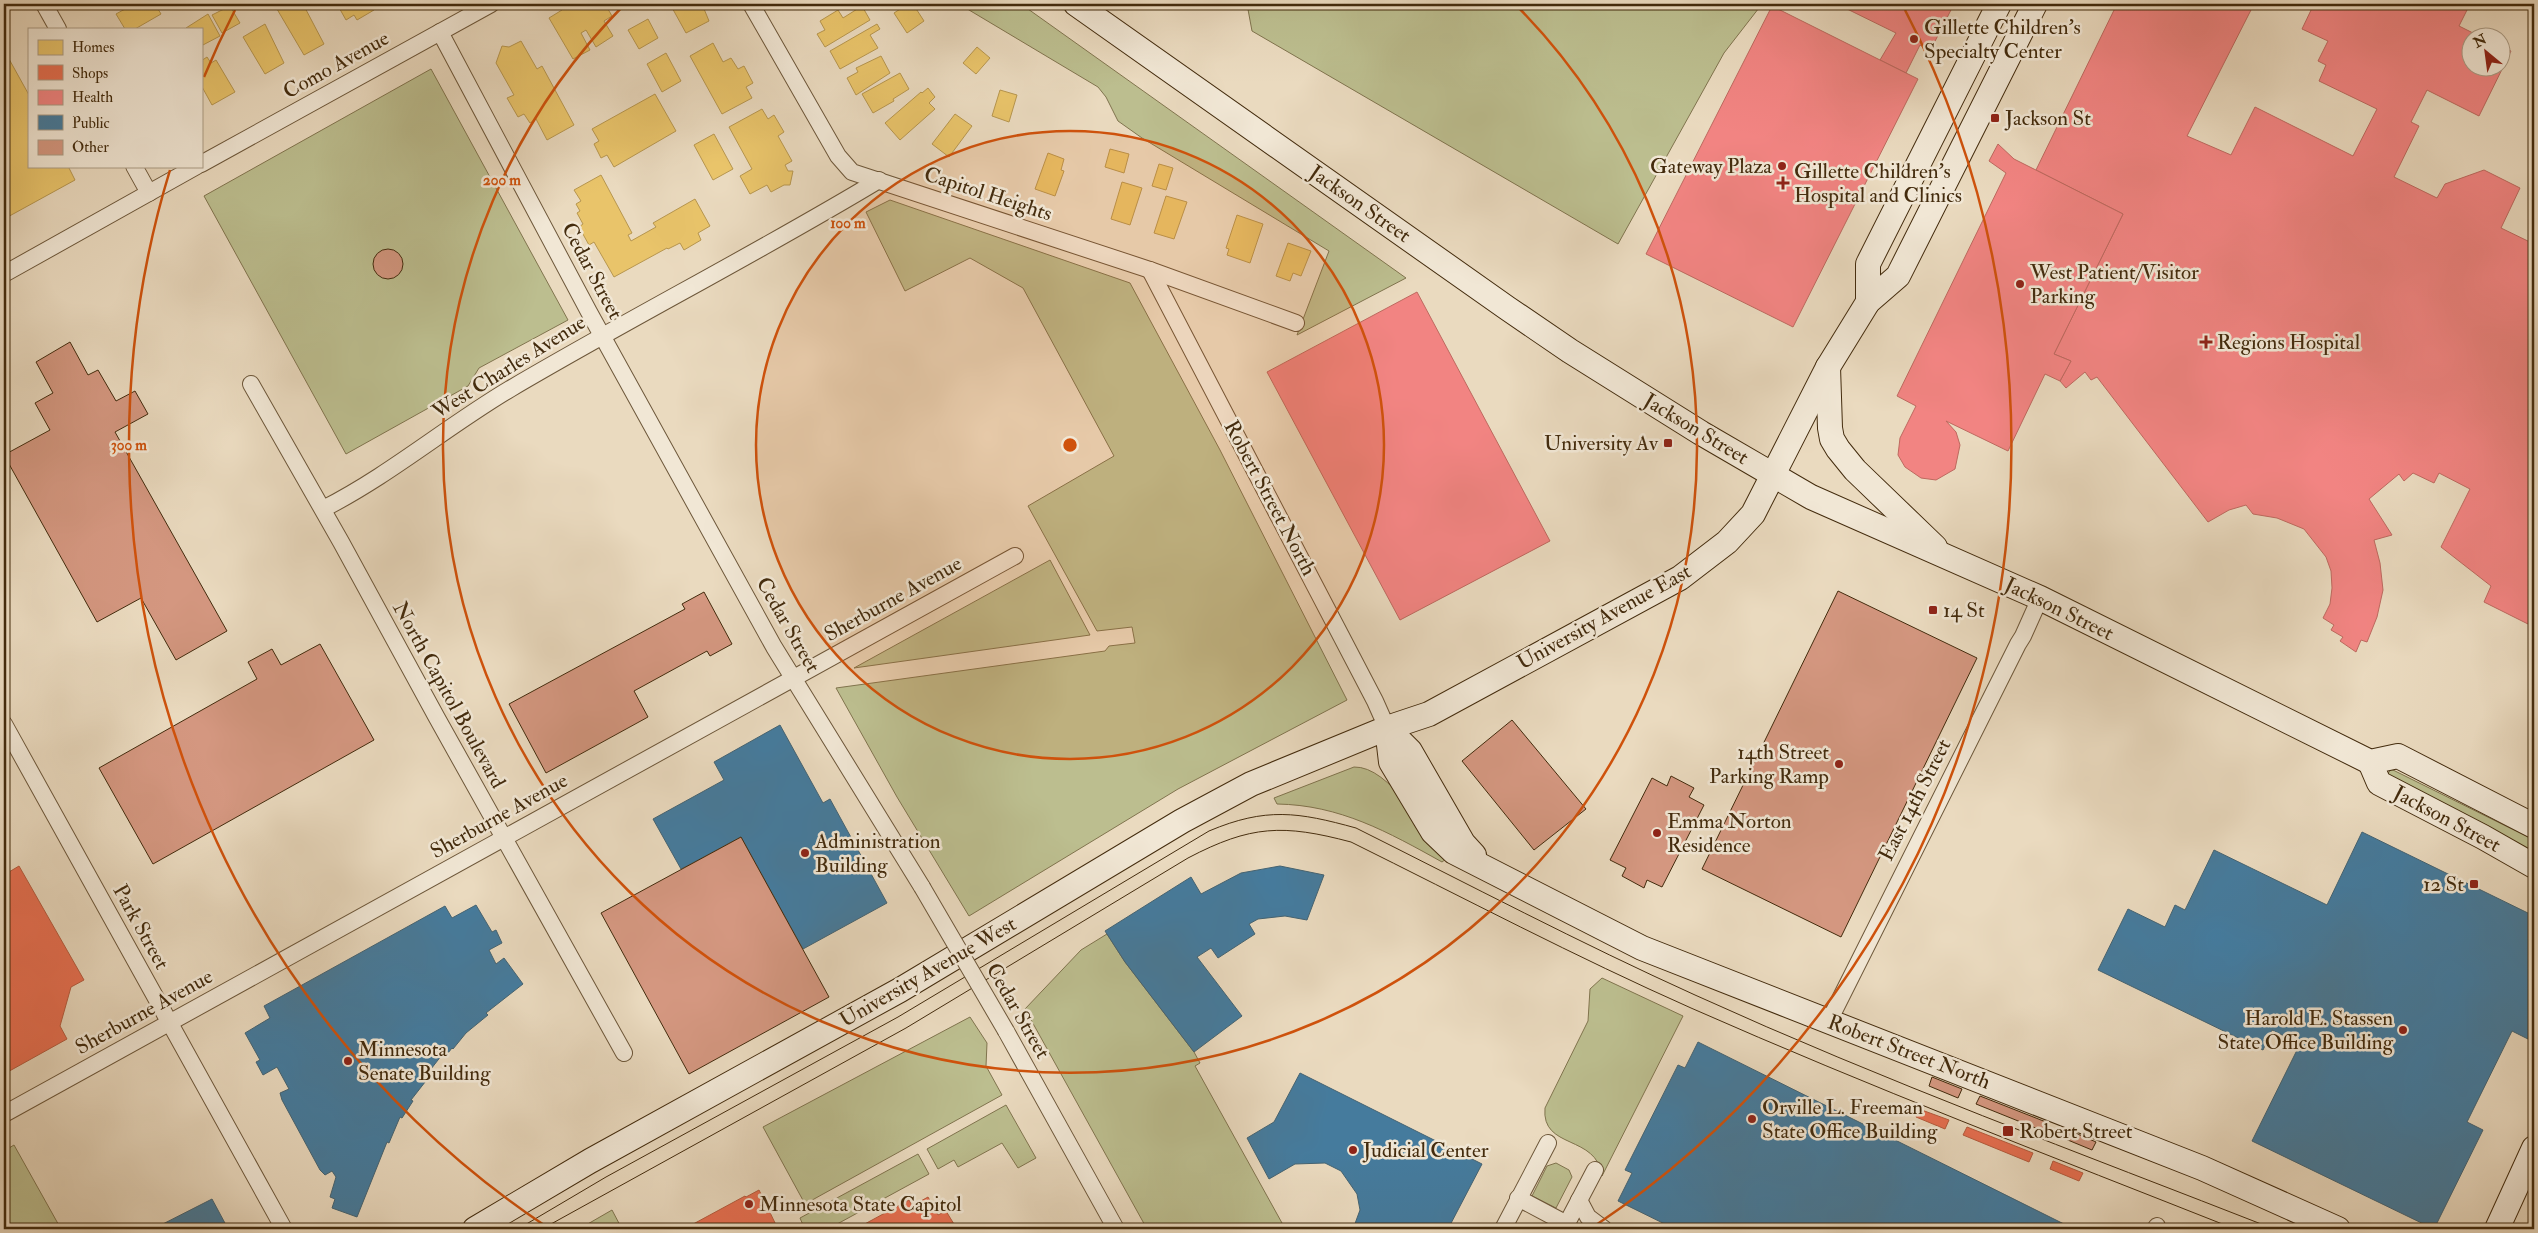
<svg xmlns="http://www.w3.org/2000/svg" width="2538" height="1233" font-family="'IM FELL Double Pica',serif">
	<rect width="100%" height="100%" fill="#eadabf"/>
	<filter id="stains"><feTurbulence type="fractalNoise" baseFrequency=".004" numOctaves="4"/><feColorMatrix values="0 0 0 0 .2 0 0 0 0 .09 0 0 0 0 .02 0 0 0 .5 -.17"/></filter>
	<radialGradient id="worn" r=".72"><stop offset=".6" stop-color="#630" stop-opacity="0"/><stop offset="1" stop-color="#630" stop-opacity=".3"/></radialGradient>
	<g fill="#bcbe8f" stroke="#80744e">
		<path d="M959,4H1021L1406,278L1297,335L1329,251L1142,138L1118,121L1106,97L1098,87Z"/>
		<path d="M1247,4H1762L1724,53L1618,244L1252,31Z"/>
		<path d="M431,69L568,320L479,368L468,386L346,454L204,196Z"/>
		<path d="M890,200L1130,283L1220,450L1347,700L1178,789L969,916L897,797L836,688L1105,651L1109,646L1135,643L1132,627L1097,631L1028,506L1114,456L1023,288L970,258L905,291L866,212Z"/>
		<path d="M1050,560L1090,635L854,668Z"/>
		<path d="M1354,767C1390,766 1426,832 1446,859L1442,862C1388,832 1340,805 1277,804L1274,798Z"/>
		<path d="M2391,769L2534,840V853L2488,826L2387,775Z"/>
		<path d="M1107,934L1125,962L1194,1052L1200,1063L1195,1066L1282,1223L1271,1229L1214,1224L1213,1229H1147L1025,1009L1081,950Z"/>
		<path d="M1602,978L1683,1016L1602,1176C1597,1134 1541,1150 1545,1108L1588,1021L1590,989Z"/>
		<path d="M970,1017L987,1043L986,1066L1002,1095L805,1204L763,1127Z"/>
		<path d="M1006,1105L1036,1158L1018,1168L1002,1143L958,1167L954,1160L938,1169L927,1149Z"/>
		<path d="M14,1145L61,1229H4V1151Z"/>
		<path d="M918,1154L929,1174L828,1229H796L803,1225L800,1218Z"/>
		<path d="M1556,1163L1569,1170L1572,1177L1556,1208L1532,1196L1547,1166Z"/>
		<path d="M612,1210L622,1229H579Z"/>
	</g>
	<g fill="#e9c46a" stroke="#b7964e">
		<path d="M134,4H155L161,14L135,29H125L116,14Z"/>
		<path d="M274,4H303L324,44L304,55Z"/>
		<path d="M337,4H370L374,10L357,20L354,15L346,20Z"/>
		<path d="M559,4H605L612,16L604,21L613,36L596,47L586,30L581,33L590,50L573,59L549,18L562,10Z"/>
		<path d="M670,4H702L709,21L686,33Z"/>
		<path d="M908,4H913L924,21L907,33L894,13Z"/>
		<path d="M230,6L240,23L222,33L212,15Z"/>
		<path d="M862,6L870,20L825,47L817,34L825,30L820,21L838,10L843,18Z"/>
		<path d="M208,14L220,36L201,46V29L186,28Z"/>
		<path d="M648,19L658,38L639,49L628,30Z"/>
		<path d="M265,24L284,63L265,74L243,37Z"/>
		<path d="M877,24L880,29L870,35L878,48L840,69L830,51Z"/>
		<path d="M521,41L537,69L542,66L574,125L547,140L536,119L530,123L524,114L518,117L507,98L514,95L496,63L502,46L509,47Z"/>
		<path d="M713,43L723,62L731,58L738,69L744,66L753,83L746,87L752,98L722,114L690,56Z"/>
		<path d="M977,47L990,58L976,74L963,63Z"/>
		<path d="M4,50L29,95V166H68L75,180L4,219Z"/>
		<path d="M666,53L681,81L662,92L647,64Z"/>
		<path d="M881,56L890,73L856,95L847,78L858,72L856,68Z"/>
		<path d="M207,57L211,63L216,60L235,92L212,105L201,85V61Z"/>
		<path d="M900,73L909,89L893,99L894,101L873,113L862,94Z"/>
		<path d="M928,88L935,97L929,103L935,109L900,140L885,123L921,92L922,93Z"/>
		<path d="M1000,90L1017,95L1009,122L992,116Z"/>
		<path d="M655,94L676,131L614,167L607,155L601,158L594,144L599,141L592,129Z"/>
		<path d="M762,109L768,119L774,115L784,132L778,136L792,161L785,165L788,171H793L790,185H784L771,192L767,185L750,194L740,176L752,169L729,127Z"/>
		<path d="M955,114L972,126L949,157L932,144Z"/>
		<path d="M714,134L733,169L713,180L694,145Z"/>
		<path d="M1110,149L1129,154L1124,173L1105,167Z"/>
		<path d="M1048,153L1064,159L1061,170L1064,171L1055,196L1035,189Z"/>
		<path d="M1159,164L1173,168L1166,190L1152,186Z"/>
		<path d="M601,175L632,233L628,235L631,241L656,227L653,223L695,199L710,226L698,233L701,240L684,250L680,243L668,249L667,248L614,277L594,242L589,245L579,227L583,224L577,213L580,211L576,204L581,201L574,190Z"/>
		<path d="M1122,182L1142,188L1130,225L1111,219Z"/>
		<path d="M1166,196L1187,202L1174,239L1154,233Z"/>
		<path d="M1237,215L1263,224L1250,263L1227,255L1229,249L1226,248Z"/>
		<path d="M1288,243L1311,251L1301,276L1293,273L1290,281L1276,276Z"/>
	</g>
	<g fill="#e76f51" stroke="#b65b3d">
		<path d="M19,866L84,980L71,987L60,1026L67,1039L4,1074V875Z"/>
		<path d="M1919,1109L1949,1120L1945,1129L1916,1117Z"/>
		<path d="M1967,1127L2033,1153L2029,1162L1963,1135Z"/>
		<path d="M2053,1161L2083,1173L2079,1181L2050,1169Z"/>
		<path d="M759,1190L778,1229H684L745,1196L746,1197Z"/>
		<path d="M928,1197L938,1215L946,1211L957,1229H863L861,1226L909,1200L912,1206Z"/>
	</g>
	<g fill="#f28482" stroke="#be695f">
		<path d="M1842,4H1954L1930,51L1920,45L1906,73L1880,60L1896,33L1841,6Z"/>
		<path d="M2117,4H2249L2253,6L2187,136L2231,155L2255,107L2353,156L2377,109L2319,81L2326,65L2318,61L2328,41L2302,29L2313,6L2309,4H2470L2459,26L2483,38H2470V68H2500V46L2511,51L2479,116L2427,90L2411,122L2419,126L2394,177L2437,198L2445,184L2484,170L2520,188L2501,228L2534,244V627L2484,602L2491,586L2441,547L2470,489L2439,473L2434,483L2413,473L2404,481L2399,474L2369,499L2392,535L2374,540L2380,563L2383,590L2377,617L2367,642L2361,640L2356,652L2340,641L2343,637L2331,630L2334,625L2323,618L2330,604L2332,588L2331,571L2326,557L2304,529L2277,518L2253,514L2246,505L2229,510L2208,522L2097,377L2091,380L2085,372L2066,388L2060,381L2071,361L2054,354L2123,214L2036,170Z"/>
		<path d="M1772,6L1918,79L1793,327L1646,254Z"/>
		<path d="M1998,144L2014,159L2123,214L2054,354L2071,361L2060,381L2045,374L2008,451L1946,421L1956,432L1960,445L1955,469L1936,480L1921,478L1905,467L1898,455L1900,438L1916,406L1897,396L2006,173L1989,161Z"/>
		<path d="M1417,292L1550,541L1400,620L1267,372Z"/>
	</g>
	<g fill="#457b9d" stroke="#446372">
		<path d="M780,725L823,803L830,799L887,903L803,949L741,837L681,869L653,819L724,780L714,762Z"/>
		<path d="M2362,832L2534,916V1026L2528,1039L2512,1031L2467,1122L2483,1130L2434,1229L2252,1141L2300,1044L2272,1030L2263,1050L2098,970L2128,909L2165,927L2175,905L2185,910L2214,850L2327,905Z"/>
		<path d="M1280,866L1324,875L1307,920L1285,916L1258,919L1249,924L1255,934L1218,958L1211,948L1197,957L1242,1016L1194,1052L1125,962L1105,931L1191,877L1201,894L1241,873Z"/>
		<path d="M476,905L492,932L496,930L502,943L489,950L496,964L504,958L523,984L486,1013L488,1015L466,1033L453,1049L452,1048L448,1053L445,1051L431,1069L433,1071L429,1077L411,1100L413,1101L402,1118L400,1117L389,1143L387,1142L357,1217L332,1208L335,1199L330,1197L336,1177L332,1171L325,1175L320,1170L282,1100L280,1093L289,1089L277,1067L263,1075L256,1062L260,1060L245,1033L270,1018L264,1006L445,906L452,918Z"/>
		<path d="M1698,1042L2074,1229H1740L1736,1227L1735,1229H1675L1618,1201L1632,1173L1625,1170L1678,1065L1685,1068Z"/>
		<path d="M1300,1073L1482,1164L1448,1229H1353L1360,1210L1357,1194L1341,1171L1325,1163L1295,1164L1269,1179L1247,1138L1274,1122Z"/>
		<path d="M212,1199L226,1225L219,1229H153Z"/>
	</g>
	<g fill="#d49780" stroke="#432b0d">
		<circle cx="388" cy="264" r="15"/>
		<path d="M70,342L88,375L98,370L116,401L135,391L148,414L115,432L227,631L176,660L141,598L97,622L4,455L50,430L35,403L53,393L36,362Z"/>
		<path d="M1838,591L1977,658L1841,937L1702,869Z"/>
		<path d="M704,592L732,644L710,656L707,651L634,691L648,717L546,773L509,704L685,609L682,604Z"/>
		<path d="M320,644L374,740L153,864L99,768L257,679L248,662L272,649L281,665Z"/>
		<path d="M1512,720L1586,809L1534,850L1462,761Z"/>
		<path d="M1671,776L1694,788L1689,797L1704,805L1662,887L1647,880L1644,888L1622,876L1626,868L1610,860L1652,778L1667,786Z"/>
		<path d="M741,837L829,997L689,1074L601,913Z"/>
		<path d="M1932,1077L1962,1089L1958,1098L1929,1086Z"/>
		<path d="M1980,1096L2046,1122L2043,1131L1976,1104Z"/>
		<path d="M2066,1129L2096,1142L2092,1150L2063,1138Z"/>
	</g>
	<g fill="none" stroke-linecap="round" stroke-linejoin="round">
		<defs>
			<g id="street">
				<path d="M44,4L58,29"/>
				<path d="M751,4L838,156L852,172L1150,270L1296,323"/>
				<path d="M440,32L589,312L774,647L922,887"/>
				<path d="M201,164L491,4"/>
				<path d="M134,166L149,193"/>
				<path d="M1150,270L1375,701L1387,728"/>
				<path d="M4,274L197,166"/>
				<path d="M251,384L341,542L437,718L624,1053"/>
				<path d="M323,509C390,475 446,427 510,389C632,317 758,253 879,180"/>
				<path d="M4,724L284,1229"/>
				<path d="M1829,1021L2018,644L2023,636L2040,598"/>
				<path d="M1006,1031L1116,1229"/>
				<path d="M4,1114L1015,556"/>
				<path d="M1518,1198L1567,1224"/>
				<path d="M1579,1200L1588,1217L1604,1229"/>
				<path d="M1503,1229L1548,1143"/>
				<path d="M1564,1229L1595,1170"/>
				<path d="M2155,1229L2157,1226"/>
			</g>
			<g id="secondary">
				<path d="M1076,4L1507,308L1570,351L1701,433L1811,497L2040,598L2370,762L2398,756L2534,826"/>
				<path d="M1868,302V264L1999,4"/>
				<path d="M1828,367L1830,428L1832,439L1838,449L1855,470L1935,547"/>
				<path d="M1387,728L1391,762L1433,832L1454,852L1642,948L2202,1168L2338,1229"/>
				<path d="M1387,728L1410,751L1463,843L1474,855"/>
				<path d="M2370,762L2379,783L2483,837L2534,866"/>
				<path d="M475,1229L590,1161L900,990L1182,821L1251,784L1387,728L1429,714L1680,578L1727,542L1753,514L1828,367L1868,302L1898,276L2035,4"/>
				<path d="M2497,1229L2534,1148"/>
			</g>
		</defs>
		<use href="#street" stroke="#6d573a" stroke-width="18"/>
		<use href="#secondary" stroke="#432b0d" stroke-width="26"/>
		<use href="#street" stroke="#f1e7d5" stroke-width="16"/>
		<use href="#secondary" stroke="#f1e7d5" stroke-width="24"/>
		<g stroke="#432b0d" stroke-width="1">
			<path d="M518,1229L606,1177L898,1017L1209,831C1266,807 1298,812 1356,828C1468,884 1580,943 1695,995C1884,1081 2080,1153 2274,1229"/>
			<path d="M542,1229L906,1028L1188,858C1251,825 1283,824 1351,842C1464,898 1576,957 1691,1008C1870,1087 2053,1157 2235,1229"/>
		</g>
		<defs>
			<path id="street-bridge" d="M922,887L1006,1031"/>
		</defs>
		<use href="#street-bridge" stroke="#6d573a" stroke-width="18" stroke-linecap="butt"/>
		<use href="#street-bridge" stroke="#f1e7d5" stroke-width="16"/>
	</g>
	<circle cx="1070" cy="445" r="314" fill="#cf520c" fill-opacity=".12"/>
	<g fill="none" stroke="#cf520c" stroke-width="2.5">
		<circle cx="1070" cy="445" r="314"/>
		<path d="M1517 6A627 627 0 1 1 623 6"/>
		<path d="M544 1225A941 941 0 0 1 170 170M204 77A941 941 0 0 1 235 10M1905 10A941 941 0 0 1 1596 1225"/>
	</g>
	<g fill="#8f2418" stroke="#f1e7d5" stroke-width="2">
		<circle cx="1914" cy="39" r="5"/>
		<rect x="1990" y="113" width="10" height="10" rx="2.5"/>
		<circle cx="1782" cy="166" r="5"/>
		<path d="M1780.5 175.5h5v5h5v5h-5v5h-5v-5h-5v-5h5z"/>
		<circle cx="2020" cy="284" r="5"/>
		<path d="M2203.5 334.5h5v5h5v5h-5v5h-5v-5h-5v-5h5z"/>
		<rect x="1663" y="438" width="10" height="10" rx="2.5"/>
		<rect x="1928" y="605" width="10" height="10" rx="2.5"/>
		<circle cx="1839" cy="764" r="5"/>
		<circle cx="1657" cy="833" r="5"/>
		<circle cx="805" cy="853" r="5"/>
		<rect x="2469" y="879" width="10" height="10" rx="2.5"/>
		<circle cx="2403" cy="1030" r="5"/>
		<circle cx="348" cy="1061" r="5"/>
		<circle cx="1752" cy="1119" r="5"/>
		<rect x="2002" y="1125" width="12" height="12" rx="2.5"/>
		<circle cx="1353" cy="1150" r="5"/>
		<circle cx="749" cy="1204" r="5"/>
	</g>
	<g text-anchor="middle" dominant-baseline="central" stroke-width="5" stroke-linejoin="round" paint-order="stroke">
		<g font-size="21" fill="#432b0d" stroke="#f1e7d5" text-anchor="start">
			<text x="1924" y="27">Gillette Children's<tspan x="1924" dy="24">Specialty Center</tspan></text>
			<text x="2005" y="118">Jackson St</text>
			<text x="1772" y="166" text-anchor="end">Gateway Plaza</text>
			<text x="1794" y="171">Gillette Children's<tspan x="1794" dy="24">Hospital and Clinics</tspan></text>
			<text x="2030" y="272">West Patient/Visitor<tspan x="2030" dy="24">Parking</tspan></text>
			<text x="2217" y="342">Regions Hospital</text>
			<text x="1658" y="443" text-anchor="end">University Av</text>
			<text x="1943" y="610">14 St</text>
			<text x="1829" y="752" text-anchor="end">14th Street<tspan x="1829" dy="24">Parking Ramp</tspan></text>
			<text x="1667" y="821">Emma Norton<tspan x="1667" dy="24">Residence</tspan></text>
			<text x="815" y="841">Administration<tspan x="815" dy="24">Building</tspan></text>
			<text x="2464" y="884" text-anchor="end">12 St</text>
			<text x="2393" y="1018" text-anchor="end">Harold E. Stassen<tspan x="2393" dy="24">State Office Building</tspan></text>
			<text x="358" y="1049">Minnesota<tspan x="358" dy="24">Senate Building</tspan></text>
			<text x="1762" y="1107">Orville L. Freeman<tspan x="1762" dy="24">State Office Building</tspan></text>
			<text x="2019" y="1131">Robert Street</text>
			<text x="1363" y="1150">Judicial Center</text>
			<text x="759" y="1204">Minnesota State Capitol</text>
		</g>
		<g font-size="21" fill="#432b0d" stroke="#f1e7d5">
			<text transform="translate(336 65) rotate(-29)">Como Avenue</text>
			<text transform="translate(988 194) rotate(18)">Capitol Heights</text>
			<text transform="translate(1360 204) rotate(35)">Jackson Street</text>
			<text transform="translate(592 271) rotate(62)">Cedar Street</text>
			<text transform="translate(509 367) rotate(-32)">West Charles Avenue</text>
			<text transform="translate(1696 429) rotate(31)">Jackson Street</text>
			<text transform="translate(1270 498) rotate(62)">Robert Street North</text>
			<text transform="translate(893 599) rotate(-29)">Sherburne Avenue</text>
			<text transform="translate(2059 609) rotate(26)">Jackson Street</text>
			<text transform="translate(1604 617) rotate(-29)">University Avenue East</text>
			<text transform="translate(788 625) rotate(60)">Cedar Street</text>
			<text transform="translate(449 695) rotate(61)">North Capitol Boulevard</text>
			<text transform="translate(1915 800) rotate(-63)">East 14th Street</text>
			<text transform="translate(499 816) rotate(-29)">Sherburne Avenue</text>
			<text transform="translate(2447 819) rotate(28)">Jackson Street</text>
			<text transform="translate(141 927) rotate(61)">Park Street</text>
			<text transform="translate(928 972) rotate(-30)">University Avenue West</text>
			<text transform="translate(1018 1011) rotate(60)">Cedar Street</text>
			<text transform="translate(144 1012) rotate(-29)">Sherburne Avenue</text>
			<text transform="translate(1909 1052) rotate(21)">Robert Street North</text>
		</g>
	</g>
	<circle cx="1070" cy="445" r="8" fill="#cf520c" stroke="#f1e7d5" stroke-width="2.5"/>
	<g font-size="15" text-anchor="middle" font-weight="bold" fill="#cf520c" stroke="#f1e7d5" stroke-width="5" stroke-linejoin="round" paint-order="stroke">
		<text x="502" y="185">200 m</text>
		<text x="848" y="228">100 m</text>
		<text x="129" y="450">300 m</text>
	</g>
	<rect width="2538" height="1233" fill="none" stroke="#eadabf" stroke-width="20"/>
	<rect x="5" y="5" width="2528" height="1223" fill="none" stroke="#432b0d" stroke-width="2.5"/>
	<rect x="10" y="10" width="2518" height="1213" fill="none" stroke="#432b0d"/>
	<rect x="28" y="28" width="175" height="140" fill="#f1e7d5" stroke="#ab9c85"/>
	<rect x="38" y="40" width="25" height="15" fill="#e9c46a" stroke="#ab9c85"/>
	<text x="72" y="52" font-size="15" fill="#432b0d">Homes</text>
	<rect x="38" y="65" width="25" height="15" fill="#e76f51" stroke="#ab9c85"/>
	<text x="72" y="78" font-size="15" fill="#432b0d">Shops</text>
	<rect x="38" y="90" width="25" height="15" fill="#f28482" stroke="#ab9c85"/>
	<text x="72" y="102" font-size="15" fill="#432b0d">Health</text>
	<rect x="38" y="115" width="25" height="15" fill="#457b9d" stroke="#ab9c85"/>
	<text x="72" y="128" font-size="15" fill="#432b0d">Public</text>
	<rect x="38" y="140" width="25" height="15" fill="#d49780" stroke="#ab9c85"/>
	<text x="72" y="152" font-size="15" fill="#432b0d">Other</text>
	<g transform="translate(2486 52) rotate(331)"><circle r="24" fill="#f1e7d5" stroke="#ab9c85"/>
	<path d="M0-4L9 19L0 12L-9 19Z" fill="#8f2418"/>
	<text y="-8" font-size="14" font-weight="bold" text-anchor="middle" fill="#432b0d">N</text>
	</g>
	<rect width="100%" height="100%" filter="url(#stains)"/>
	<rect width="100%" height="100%" fill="url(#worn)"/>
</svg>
